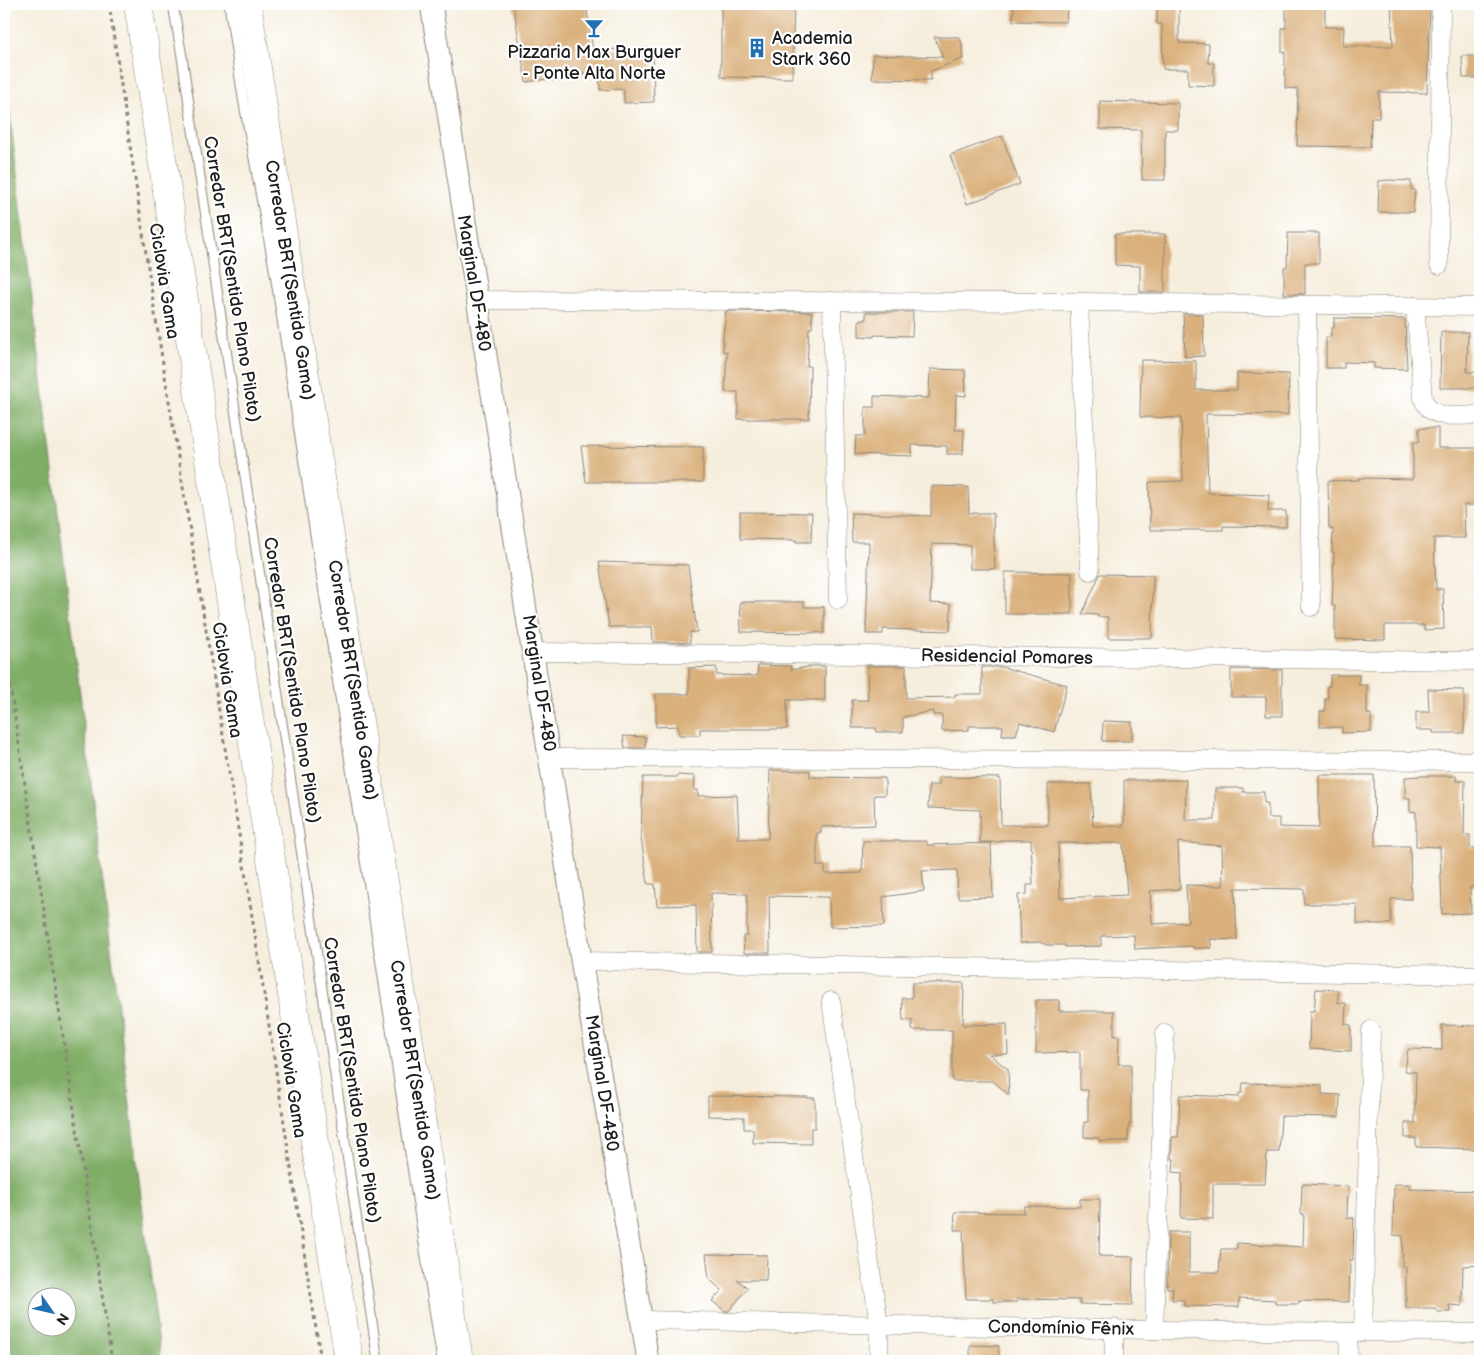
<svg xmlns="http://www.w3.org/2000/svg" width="1484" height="1365" font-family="'Balsamiq Sans',sans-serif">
	<rect width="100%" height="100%" fill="#fff"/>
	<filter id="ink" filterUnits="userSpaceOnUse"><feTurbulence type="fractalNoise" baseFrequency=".02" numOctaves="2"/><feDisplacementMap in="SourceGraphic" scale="10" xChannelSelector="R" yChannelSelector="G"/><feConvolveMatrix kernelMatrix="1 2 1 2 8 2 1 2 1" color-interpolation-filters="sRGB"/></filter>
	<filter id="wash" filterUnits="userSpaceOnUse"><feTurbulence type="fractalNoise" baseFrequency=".0096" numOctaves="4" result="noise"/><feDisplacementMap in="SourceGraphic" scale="20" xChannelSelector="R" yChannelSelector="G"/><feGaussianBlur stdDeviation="1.12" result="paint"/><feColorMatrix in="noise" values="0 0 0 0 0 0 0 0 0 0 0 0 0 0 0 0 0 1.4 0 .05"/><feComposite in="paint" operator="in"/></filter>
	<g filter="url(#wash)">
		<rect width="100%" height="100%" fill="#f6eedd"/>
		<path fill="#80ad66" stroke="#4e6441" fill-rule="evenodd" d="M4,67L161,1361H4ZM38,1298H68V1328H38Z"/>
		<g id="blocks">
			<g fill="#dab07b" fill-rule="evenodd">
				<path d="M513,4H586L593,50L653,48L654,102L624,103V89L600,90L599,71L526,82Z"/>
				<path d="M721,4H794L792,78L721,77Z"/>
				<path d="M1014,4H1067L1066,22L1013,21Z"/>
				<path d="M1157,4H1179V43L1209,44L1208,63H1214V86L1188,85V69H1163L1162,24H1157Z"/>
				<path d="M1286,4H1325V27H1344L1343,46H1393L1391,4H1430L1427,93L1379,92V118H1371L1370,147L1297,146L1298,89L1285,88V52H1282V28H1286Z"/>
				<path d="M934,37H959L962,43V57L965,58L931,71V80L872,79L873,55L943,57Z"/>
				<path d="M1462,56H1480V78H1463Z"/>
				<path d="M1100,101L1178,103V130H1165V180H1142L1141,130L1100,129Z"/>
				<path d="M1002,136L1020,184L967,204L950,155Z"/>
				<path d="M1389,180L1411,181V189L1415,190L1413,212H1378L1379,181Z"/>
				<path d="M1288,233H1319V263H1305V294H1284V267H1287Z"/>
				<path d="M1115,234H1165V292H1140V266L1115,265Z"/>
				<path d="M726,311L812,312V328H809L807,366H810L809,419H738V392H725L727,352L723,351V337Z"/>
				<path d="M866,312H913L912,336L874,335V337L859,336V320H866Z"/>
				<path d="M1183,314H1203L1204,356L1185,357Z"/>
				<path d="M1334,318L1405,319L1407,369L1374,368V363L1344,362V368H1326V337H1331V328H1334Z"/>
				<path d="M1441,332H1468L1467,372H1480V388H1440Z"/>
				<path d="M1141,360L1196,361V390H1237V373L1289,374L1288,415L1206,414L1208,493L1269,495L1268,511H1286V527L1223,526V530H1150L1149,482L1183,481L1181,418L1140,417Z"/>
				<path d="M930,369L965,370L966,396L956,395L955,430H964L963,454H947V446L912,445V456L855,454L856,436H865V407H874V396L929,398Z"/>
				<path d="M1419,428H1438V448H1480V505H1464L1465,538H1434L1436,589H1443L1444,629L1424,630V625H1385V640L1335,639V606H1332L1334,552H1332L1333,529H1329L1328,481L1359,480L1358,478L1413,479V442H1419Z"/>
				<path d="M581,446L703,447V482H586Z"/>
				<path d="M931,486L968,487L969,513H993L995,569H970V545L932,544L930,603L951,604L950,631L883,629V634H866L869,542H852L851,513L931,516Z"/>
				<path d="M740,512L812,513L811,542H796V540L740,539Z"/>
				<path d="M599,562L688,565L697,632H690V643L653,642L652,627H609Z"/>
				<path d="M1005,572L1072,573V614H1005Z"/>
				<path d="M1100,574L1153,575L1152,638H1108V617H1098V615L1082,614Z"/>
				<path d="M740,602H804V607H824V633L741,632Z"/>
				<path d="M758,665L791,666V670L813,666H825V700H787V729H700V735H679L678,726L656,727V694H689V668L716,667L717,675L757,676Z"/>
				<path d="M867,666H906V698L955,697V694H982V667H1002L1067,685L1054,732L1020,722L1016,735H1002L1003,726H969V730L942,731V715H933V711L903,717V732H877L876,728H852V700H868Z"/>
				<path d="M1231,669L1282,670V716H1266V697H1231Z"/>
				<path d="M1330,675H1359V685H1367V714H1371V732L1342,733V727H1320V711H1325V699H1328L1327,686H1330Z"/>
				<path d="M1428,689L1464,690V733H1433V730H1416V712H1429Z"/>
				<path d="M1103,721L1132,722V741H1102Z"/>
				<path d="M623,736L646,737L645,748H625Z"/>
				<path d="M770,770L810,771V777L885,778V795H874L875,825L821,827V833H817V866H825V874L862,873L863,841H927V845L991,843L993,897L958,898L957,870L922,871L924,891L883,897L884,926L830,927L829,897L769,896L770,953H744L743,936H747V894L711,893L712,952H697L696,905L657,906L655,884H648L641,838L643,777H677V775L695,776L694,790H698V796L737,795L739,839H768Z"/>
				<path d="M1319,775H1374L1375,846H1410L1411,899H1391V924H1357V904H1304V889L1235,888L1237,940L1210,939L1212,948H1193V946L1135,949L1134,935L1101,936V946L1065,947V945H1047L1039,942L1020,943L1018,895L1027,894V885H1033L1031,840H1001V842H980V810L928,808L929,785H939V777L1000,778L1001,825H1048V784H1091L1093,826H1124V780H1186L1185,820H1215V788H1243V792H1264V803H1268V818H1279V827L1319,828ZM1178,842L1222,846L1223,886L1186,885L1188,922L1152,924L1150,891L1180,889ZM1058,843H1123L1127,895L1060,898Z"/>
				<path d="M1421,776H1456V781H1465L1464,835H1470V848H1480V886L1470,887L1471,913L1442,914L1440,847L1416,846V812L1410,811V798H1405V777Z"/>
				<path d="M912,983H964L963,1025L1007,1024L1008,1054H989L1008,1069L1009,1095L993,1081H952V1030H912V1020H903L902,998H912Z"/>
				<path d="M1316,989L1338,990V1003H1346L1345,1024L1351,1025V1051L1309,1049L1310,1011H1314Z"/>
				<path d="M1036,1000H1059V1011H1114V1036H1119L1118,1064H1131V1124H1129L1128,1141H1099V1138L1084,1137V1122H1088V1090H1080V1052L1036,1053Z"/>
				<path d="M1442,1025L1480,1026V1149L1416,1147V1138H1405V1123H1415V1104L1416,1072L1405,1071L1408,1049L1442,1050Z"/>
				<path d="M1243,1083L1322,1085V1094L1340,1095L1339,1117L1281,1116L1279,1152H1267L1265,1184H1213V1219L1181,1218L1182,1173L1173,1172L1174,1159H1171L1172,1137H1178L1180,1095L1239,1097V1093H1242Z"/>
				<path d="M708,1096L808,1097V1098H815V1128H811V1144L753,1143V1129H744V1117L708,1116Z"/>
				<path d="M1302,1184L1348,1186L1347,1218H1354L1353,1260H1350L1349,1302L1299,1301V1304H1275V1300L1239,1298V1307L1184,1306V1300H1172L1173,1288H1167L1168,1232H1189V1272H1219L1221,1249H1237V1243L1303,1247L1304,1214H1301Z"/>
				<path d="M1394,1184H1410V1189L1480,1191V1265L1463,1266L1462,1306L1449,1305L1450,1312H1438L1434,1308H1406V1267H1402L1403,1236L1393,1235Z"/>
				<path d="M1080,1199H1100L1099,1256L1133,1257L1132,1305L1080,1304V1300L1017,1299V1302H993V1299H966L963,1230H954L955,1212L1024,1213V1206L1080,1207Z"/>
				<path d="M706,1254L767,1255L766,1280H737L748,1288L729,1311H725L712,1301L722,1290L709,1279Z"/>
				<path d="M970,1345L999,1346V1361H970Z"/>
			</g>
		</g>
	</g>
	<g filter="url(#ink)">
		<use href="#blocks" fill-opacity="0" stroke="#89857c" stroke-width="1"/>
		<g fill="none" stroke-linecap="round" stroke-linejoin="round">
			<defs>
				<g id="service">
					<path d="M173,4L182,57L378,1361"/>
					<path d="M229,4L243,98L275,274L442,1361"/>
				</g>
				<g id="minor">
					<path d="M1439,265L1441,4"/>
					<path d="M476,300L1079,302L1480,307"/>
					<path d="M832,301L838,600"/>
					<path d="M1079,302L1090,571"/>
					<path d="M1307,305L1311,607"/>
					<path d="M1415,306L1423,398C1430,422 1459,415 1480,415"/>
					<path d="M534,652L1480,661"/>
					<path d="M551,758L1480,761"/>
					<path d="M582,961L1480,975"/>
					<path d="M831,1001L879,1325V1361"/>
					<path d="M642,1320L1154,1330L1480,1333"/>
					<path d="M1154,1330L1165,1033"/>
					<path d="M1348,1332L1349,1361"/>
					<path d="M1363,1332L1371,1030"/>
					<path d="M1114,1361V1328"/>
				</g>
				<path id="tertiary" d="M431,4C480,322 531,641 581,959C603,1093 627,1227 648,1361"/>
				<g id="primary">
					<path d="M138,4L349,1361"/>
					<path d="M247,4L459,1361"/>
				</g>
			</defs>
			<use href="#service" stroke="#89857c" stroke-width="11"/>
			<use href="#minor" stroke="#89857c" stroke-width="19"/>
			<use href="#tertiary" stroke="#89857c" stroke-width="23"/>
			<use href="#primary" stroke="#89857c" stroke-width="29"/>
			<g stroke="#89857c" stroke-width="3" stroke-dasharray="4 4" stroke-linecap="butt">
				<path d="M109,4L155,314L247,884L321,1361"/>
				<path d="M4,646L112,1361"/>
			</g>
			<use href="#service" stroke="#fff" stroke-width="9"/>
			<use href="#minor" stroke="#fff" stroke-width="18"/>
			<use href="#tertiary" stroke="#fff" stroke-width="21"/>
			<use href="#primary" stroke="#fff" stroke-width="28"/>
		</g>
	</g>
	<defs>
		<symbol id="bar-bare" viewBox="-9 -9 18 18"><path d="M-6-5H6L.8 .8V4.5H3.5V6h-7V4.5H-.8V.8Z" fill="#1f6fb2" stroke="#fff" stroke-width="2.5" paint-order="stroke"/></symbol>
		<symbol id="building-bare" viewBox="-9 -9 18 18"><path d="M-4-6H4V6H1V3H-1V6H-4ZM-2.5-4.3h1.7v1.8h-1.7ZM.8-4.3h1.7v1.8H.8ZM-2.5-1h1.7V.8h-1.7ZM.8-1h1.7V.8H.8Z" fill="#1f6fb2" stroke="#fff" stroke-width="2.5" paint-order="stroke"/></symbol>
	</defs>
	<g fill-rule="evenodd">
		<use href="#bar-bare" x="580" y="14" width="28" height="28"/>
		<use href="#building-bare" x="743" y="34" width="28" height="28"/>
	</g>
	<g text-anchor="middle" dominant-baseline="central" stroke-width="4.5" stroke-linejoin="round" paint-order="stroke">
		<g font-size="18" fill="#1c1c1c" stroke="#fff" text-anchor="start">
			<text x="772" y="38">Academia<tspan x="772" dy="21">Stark 360</tspan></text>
			<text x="594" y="52" text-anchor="middle">Pizzaria Max Burguer<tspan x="594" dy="21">- Ponte Alta Norte</tspan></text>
		</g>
		<g font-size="18" fill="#1c1c1c" stroke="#fff">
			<text transform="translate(232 279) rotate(81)">Corredor BRT(Sentido Plano Piloto)</text>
			<text transform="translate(290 280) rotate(81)">Corredor BRT(Sentido Gama)</text>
			<text transform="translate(164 281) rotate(81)">Ciclovia Gama</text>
			<text transform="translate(474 283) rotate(81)">Marginal DF-480</text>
			<text transform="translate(1007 657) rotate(1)">Residencial Pomares</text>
			<text transform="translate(227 680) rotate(81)">Ciclovia Gama</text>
			<text transform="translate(292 680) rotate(81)">Corredor BRT(Sentido Plano Piloto)</text>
			<text transform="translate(353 680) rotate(81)">Corredor BRT(Sentido Gama)</text>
			<text transform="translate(539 683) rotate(81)">Marginal DF-480</text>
			<text transform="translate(291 1080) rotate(81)">Ciclovia Gama</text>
			<text transform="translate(352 1080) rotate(81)">Corredor BRT(Sentido Plano Piloto)</text>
			<text transform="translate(415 1080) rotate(81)">Corredor BRT(Sentido Gama)</text>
			<text transform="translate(602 1083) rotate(81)">Marginal DF-480</text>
			<text transform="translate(1061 1328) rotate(1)">Condomínio Fênix</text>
		</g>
	</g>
	<rect width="1484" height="1365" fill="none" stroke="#fff" stroke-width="20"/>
	<g transform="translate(52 1312) rotate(124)"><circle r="24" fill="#ffffff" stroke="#a4a4a4"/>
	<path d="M0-4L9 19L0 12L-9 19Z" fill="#1f6fb2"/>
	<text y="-8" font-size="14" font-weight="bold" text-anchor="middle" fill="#1c1c1c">N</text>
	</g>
</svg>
